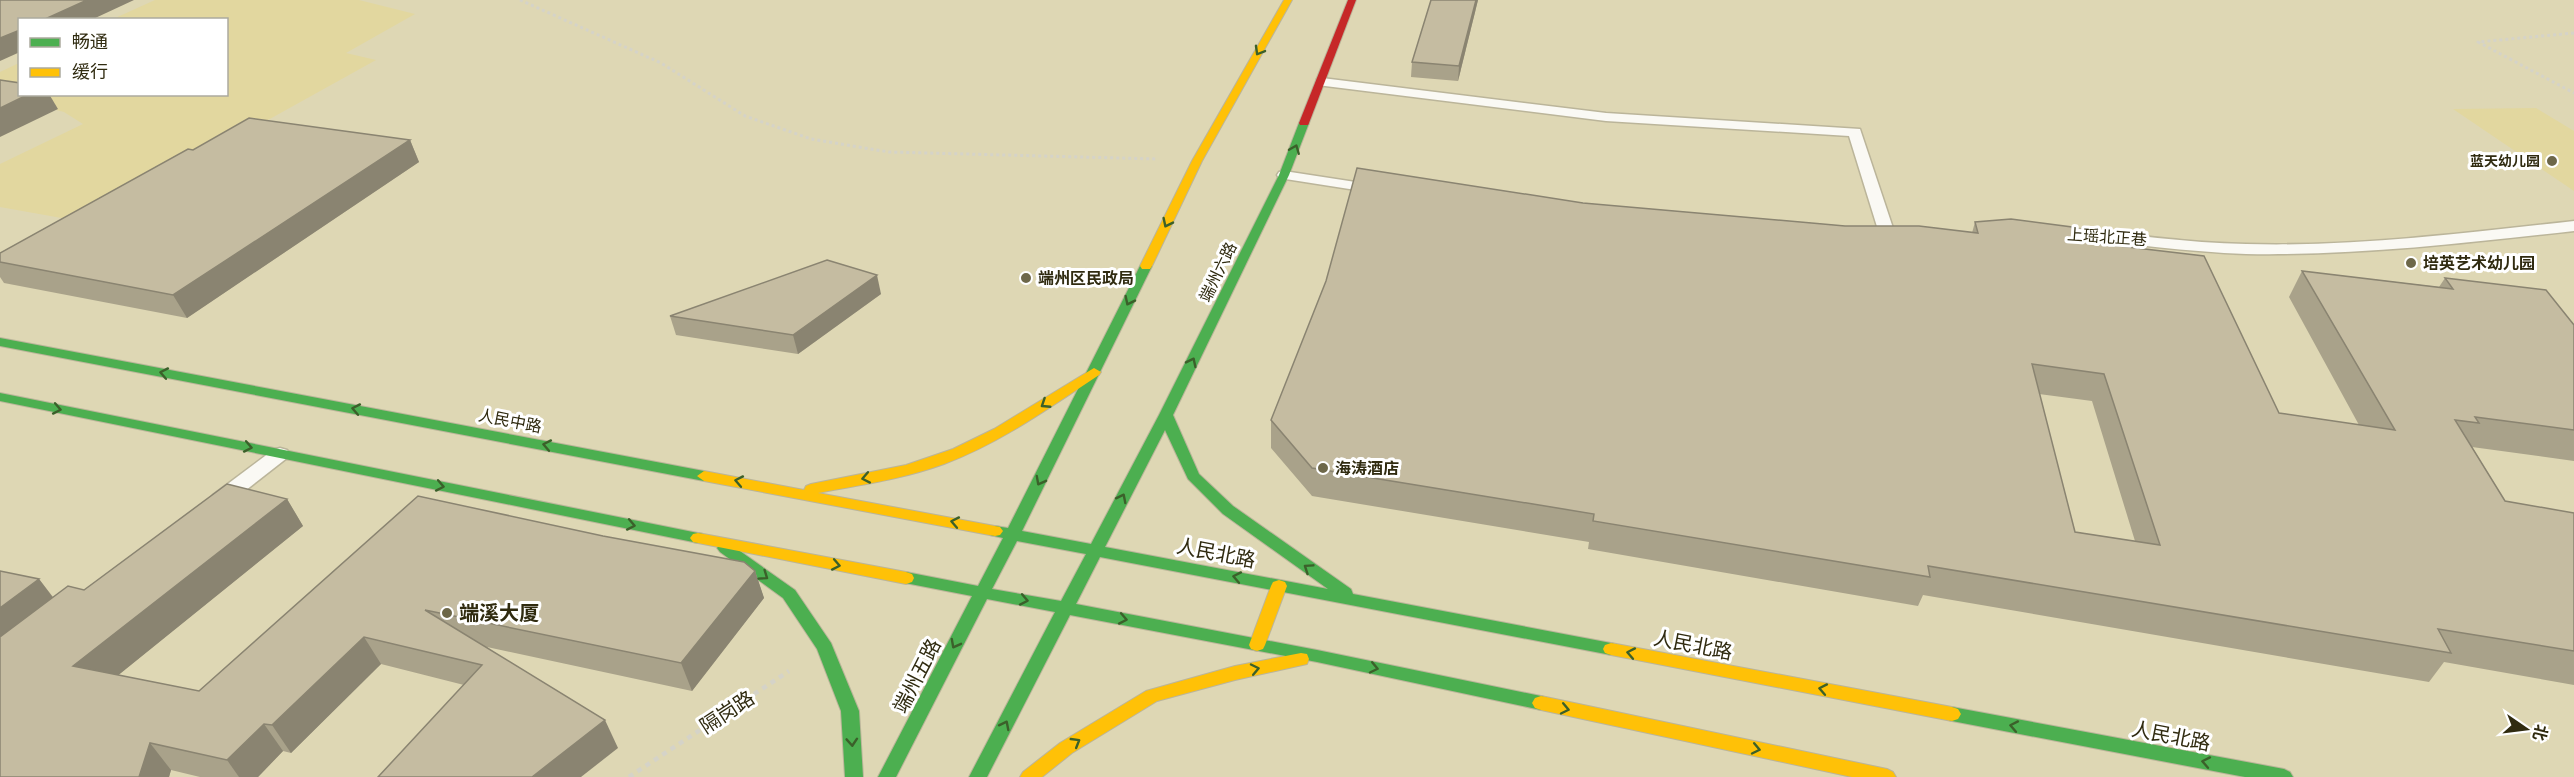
<svg xmlns="http://www.w3.org/2000/svg" width="2574" height="777" font-family="'Fira Sans Condensed','Noto Sans SC',sans-serif">
	<rect width="100%" height="100%" fill="#ded7b4"/>
	<g fill="#e2d79f">
		<path d="M155,0H359L415,14L346,53L376,60L84,222L0,207V164L83,124L64,112L0,95V72L19,63L20,94H226V20L113,19Z"/>
		<path d="M2536,108L2574,131V191L2453,109Z"/>
	</g>
	<g fill="none" stroke-linecap="round" stroke-linejoin="round">
		<defs>
			<g id="lane">
				<path d="M1322,78L1606,113L1860,129L1899,246L1891,251L1883,246L1849,136L1606,121L1317,85V79Z"/>
				<path d="M1284,171L1375,185L1382,189L1375,193L1279,178L1277,175L1279,172Z"/>
				<path d="M2574,221V231C2465,243 2356,256 2246,254C2187,252 2128,243 2069,238L2050,239L2042,234L2050,229L2069,228C2128,234 2187,243 2246,244C2356,247 2465,233 2574,221Z"/>
				<path d="M280,448L287,450L290,454L287,458L227,505H213L210,500L213,495L273,450Z"/>
			</g>
			<g id="fast">
				<path d="M1304,120L1309,123L1289,175L1173,415L1199,474L1233,506L1351,589L1353,594L1611,643L1617,645L1619,649L1617,653L1611,655L1100,557L1076,604L1317,650L1541,696L1547,698L1550,703L1547,708L1541,710L1317,662L1070,615L987,777H969L1055,612L987,599L896,777H878L972,596L900,582L898,578L900,574L906,572L978,586L1003,538L990,535L987,531L990,527L995,526L1008,528L1140,266L1146,262L1152,266L1022,531L1091,544L1159,415L1279,175L1299,123ZM1165,430L1188,479L1223,514L1328,589L1105,547ZM1017,541L1086,554L1061,601L992,589Z"/>
				<path d="M0,338L704,471L711,476L704,481L0,346Z"/>
				<path d="M0,393L698,533L703,534L706,538L703,542L698,543L0,401Z"/>
				<path d="M725,543L730,544L795,590L831,643L859,711L863,777H845L841,711L817,649L783,598L720,552L717,548L720,544Z"/>
				<path d="M1952,707L2284,769L2290,772L2293,777H2245L1952,721L1946,719L1943,714L1946,709Z"/>
			</g>
			<g id="slow">
				<path d="M1284,0H1292L1202,161L1152,266L1150,269H1142L1140,266L1192,161Z"/>
				<path d="M1094,368L1101,372L1099,375C1049,408 1000,443 944,464C903,479 860,485 818,493L1000,527L1003,531L1000,535L995,536L704,481L697,476L704,471L804,490L806,486L811,484L906,465L953,449L994,429Z"/>
				<path d="M698,533L906,572L912,574L914,578L912,582L906,584L693,542L690,538L693,534Z"/>
				<path d="M1279,580L1285,582L1287,586L1265,645L1263,649L1257,651L1251,649L1249,645L1271,586L1273,582Z"/>
				<path d="M1611,643L1952,707L1958,709L1961,714L1958,719L1952,721L1611,655L1605,653L1603,649L1605,645Z"/>
				<path d="M1301,653L1307,654L1309,659L1307,664L1235,680L1157,701L1072,753L1042,777H1020L1023,772L1060,743L1146,691L1235,666Z"/>
				<path d="M1541,696L1887,769L1893,772L1896,777H1852L1541,710L1535,708L1532,703L1535,698Z"/>
			</g>
			<path id="jam" d="M1348,0H1356L1309,123L1308,125H1300L1299,123Z"/>
		</defs>
		<use href="#lane" stroke="#bbb59a" stroke-width="3"/>
		<use href="#fast" stroke="#bbb59a" stroke-width="2"/>
		<use href="#slow" stroke="#bbb59a" stroke-width="2"/>
		<use href="#jam" stroke="#bbb59a" stroke-width="2"/>
		<g stroke="#d5d3c8" stroke-width="3" stroke-dasharray="3 3" stroke-linecap="butt">
			<path d="M520,0L661,63L745,116L811,139L889,152L1157,159"/>
			<path d="M2574,33L2478,42L2574,93"/>
		</g>
		<path stroke="#d5d3c8" stroke-width="4.5" stroke-dasharray="5 5" stroke-linecap="butt" d="M629,777L789,671"/>
		<use href="#lane" fill="#faf9f4" fill-rule="evenodd"/>
		<use href="#fast" fill="#4caf50" fill-rule="evenodd"/>
		<use href="#slow" fill="#ffc107" fill-rule="evenodd"/>
		<use href="#jam" fill="#c62828" fill-rule="evenodd"/>
	</g>
	<g fill="#a9a28a" fill-rule="evenodd">
		<path d="M1431,0H1478L1458,81L1411,77L1412,62Z"/>
		<path d="M410,140L419,162L187,318L4,283L0,277V253L193,150Z"/>
		<path d="M1583,203L1845,226L1972,233L1975,222L2077,241L2279,413L2359,425L2289,297L2302,271L2439,287L2445,278L2574,325V461L2472,447L2505,501L2574,513V685L2444,662L2429,682L1923,595L1918,606L1588,549L1589,542L1312,496L1271,448V420ZM2039,394L2092,401L2135,541L2075,532Z"/>
		<path d="M881,294L798,354L676,335L670,316Z"/>
		<path d="M418,496L755,571L764,598L692,691L487,647L618,748L464,685L381,664L291,753L283,751L258,777H200L171,770L169,777H0L39,579L53,597L84,590L287,499L303,526L118,675L199,691Z"/>
	</g>
	<g fill="#8a8471">
		<path d="M87,0H134L91,20H43Z"/>
		<path d="M1476,0H1478L1458,81L1459,66Z"/>
		<path d="M20,30V52L0,61V38Z"/>
		<path d="M29,94H49L58,109L0,137V108Z"/>
		<path d="M410,140L419,162L187,318L173,295Z"/>
		<path d="M877,275L881,294L798,354L793,335Z"/>
		<path d="M287,499L303,526L95,694L73,666Z"/>
		<path d="M755,571L764,598L692,691L681,663Z"/>
		<path d="M39,579L60,607L0,652V608Z"/>
		<path d="M364,637L381,664L291,753L272,725Z"/>
		<path d="M605,720L618,748L581,777H532Z"/>
		<path d="M264,724L283,751L258,777H239L227,760Z"/>
		<path d="M150,743L171,770L169,777H139Z"/>
	</g>
	<g fill="#c5bca1" stroke="#8a8471" stroke-width="1.5" fill-rule="evenodd">
		<path d="M0,0H87L43,20H20V30L0,38Z"/>
		<path d="M1431,0H1476L1459,66L1412,62Z"/>
		<path d="M0,80L20,83V94H29L0,108Z"/>
		<path d="M249,118L410,140L173,295L0,262V253L188,149L193,150Z"/>
		<path d="M1357,168L1583,203L1845,226H1919L1978,233L1975,222L2011,219L2072,227L2077,241L2204,256L2279,413L2395,430L2302,271L2453,289L2445,278L2546,290L2574,325V430L2475,417L2479,423L2455,420L2505,501L2574,513V651L2438,629L2451,653L1928,566L1930,577L1593,521L1594,514L1312,468L1271,420L1326,281ZM2032,364L2104,374L2160,545L2075,532Z"/>
		<path d="M827,260L877,275L793,335L670,316Z"/>
		<path d="M227,484L287,499L73,666L199,691L418,496L603,536L744,562L755,571L681,663L425,610L605,720L532,777H378L482,665L364,637L272,725L264,724L227,760L150,743L139,777H0V637L68,586L84,590Z"/>
		<path d="M0,571L39,579L0,608Z"/>
	</g>
	<defs><path id="oneway-chevron" d="M-2-3.5L2.5 0L-2 3.5" fill="none" stroke-width="1.6" stroke-linecap="round" stroke-linejoin="round" transform="scale(1.5)"/></defs>
	<g stroke="#3b602a">
		<use href="#oneway-chevron" transform="translate(1259 51) rotate(120)"/>
		<use href="#oneway-chevron" transform="translate(1295 149) rotate(-68)"/>
		<use href="#oneway-chevron" transform="translate(1167 223) rotate(116)"/>
		<use href="#oneway-chevron" transform="translate(1129 301) rotate(116)"/>
		<use href="#oneway-chevron" transform="translate(1192 362) rotate(-64)"/>
		<use href="#oneway-chevron" transform="translate(164 373) rotate(-169)"/>
		<use href="#oneway-chevron" transform="translate(1045 404) rotate(147)"/>
		<use href="#oneway-chevron" transform="translate(57 409) rotate(11)"/>
		<use href="#oneway-chevron" transform="translate(356 409) rotate(-169)"/>
		<use href="#oneway-chevron" transform="translate(547 445) rotate(-169)"/>
		<use href="#oneway-chevron" transform="translate(248 447) rotate(11)"/>
		<use href="#oneway-chevron" transform="translate(866 478) rotate(169)"/>
		<use href="#oneway-chevron" transform="translate(739 481) rotate(-169)"/>
		<use href="#oneway-chevron" transform="translate(1040 481) rotate(118)"/>
		<use href="#oneway-chevron" transform="translate(440 486) rotate(11)"/>
		<use href="#oneway-chevron" transform="translate(1122 498) rotate(-63)"/>
		<use href="#oneway-chevron" transform="translate(955 522) rotate(-169)"/>
		<use href="#oneway-chevron" transform="translate(631 525) rotate(11)"/>
		<use href="#oneway-chevron" transform="translate(836 565) rotate(11)"/>
		<use href="#oneway-chevron" transform="translate(1308 568) rotate(-146)"/>
		<use href="#oneway-chevron" transform="translate(764 576) rotate(35)"/>
		<use href="#oneway-chevron" transform="translate(1237 577) rotate(-169)"/>
		<use href="#oneway-chevron" transform="translate(1024 600) rotate(11)"/>
		<use href="#oneway-chevron" transform="translate(1123 619) rotate(11)"/>
		<use href="#oneway-chevron" transform="translate(955 644) rotate(118)"/>
		<use href="#oneway-chevron" transform="translate(1631 653) rotate(-169)"/>
		<use href="#oneway-chevron" transform="translate(1374 668) rotate(12)"/>
		<use href="#oneway-chevron" transform="translate(1255 669) rotate(-12)"/>
		<use href="#oneway-chevron" transform="translate(1823 689) rotate(-169)"/>
		<use href="#oneway-chevron" transform="translate(1565 709) rotate(12)"/>
		<use href="#oneway-chevron" transform="translate(1005 725) rotate(-63)"/>
		<use href="#oneway-chevron" transform="translate(2014 726) rotate(-169)"/>
		<use href="#oneway-chevron" transform="translate(852 742) rotate(86)"/>
		<use href="#oneway-chevron" transform="translate(1076 742) rotate(-31)"/>
		<use href="#oneway-chevron" transform="translate(1756 749) rotate(12)"/>
		<use href="#oneway-chevron" transform="translate(2206 762) rotate(-169)"/>
	</g>
	<g fill="#6d6749" stroke="#fff" stroke-width="2">
		<circle cx="2552" cy="161" r="6"/>
		<circle cx="2411" cy="263" r="6"/>
		<circle cx="1026" cy="278" r="6"/>
		<circle cx="1323" cy="468" r="6"/>
		<circle cx="447" cy="613" r="6"/>
	</g>
	<g text-anchor="middle" dominant-baseline="central" stroke-width="6" stroke-linejoin="round" paint-order="stroke">
		<g font-size="14" font-weight="bold" fill="#302b10" stroke="#fff" text-anchor="end">
			<text x="2540" y="161">蓝天幼儿园</text>
		</g>
		<g font-size="16" fill="#302b10" stroke="#fff">
			<text transform="translate(2107 237) rotate(4)">上瑶北正巷</text>
			<text transform="translate(1218 272) rotate(-64)">端州六路</text>
			<text transform="translate(510 421) rotate(11)">人民中路</text>
		</g>
		<g font-size="16" font-weight="bold" fill="#302b10" stroke="#fff" text-anchor="start">
			<text x="2423" y="263">培英艺术幼儿园</text>
			<text x="1038" y="278">端州区民政局</text>
			<text x="1335" y="468">海涛酒店</text>
		</g>
		<g font-size="20" fill="#302b10" stroke="#fff">
			<text transform="translate(1216 553) rotate(11)">人民北路</text>
			<text transform="translate(1693 645) rotate(11)">人民北路</text>
			<text transform="translate(917 676) rotate(-63)">端州五路</text>
			<text transform="translate(727 712) rotate(-33)">隔岗路</text>
			<text transform="translate(2171 736) rotate(11)">人民北路</text>
		</g>
		<g font-size="20" font-weight="bold" fill="#302b10" stroke="#fff" text-anchor="start">
			<text x="459" y="613">端溪大厦</text>
		</g>
	</g>
	<rect x="18" y="18" width="210" height="78" fill="#ffffff" stroke="#acaa9f" stroke-width="1.5"/>
	<rect x="30" y="38" width="30" height="9" fill="#4caf50" stroke="#acaa9f" stroke-width="1.5"/>
	<text x="72" y="48" font-size="18" fill="#302b10">畅通</text>
	<rect x="30" y="68" width="30" height="9" fill="#ffc107" stroke="#acaa9f" stroke-width="1.5"/>
	<text x="72" y="78" font-size="18" fill="#302b10">缓行</text>
	<g transform="translate(2526 729) rotate(104)" stroke="#ffffff" stroke-width="4.5" paint-order="stroke">
	<path d="M0-4.5L10 22L0 15L-10 22Z" fill="#302b10"/>
	<text y="-9" font-size="16" font-weight="bold" text-anchor="middle" fill="#302b10">北</text>
	</g>
</svg>
